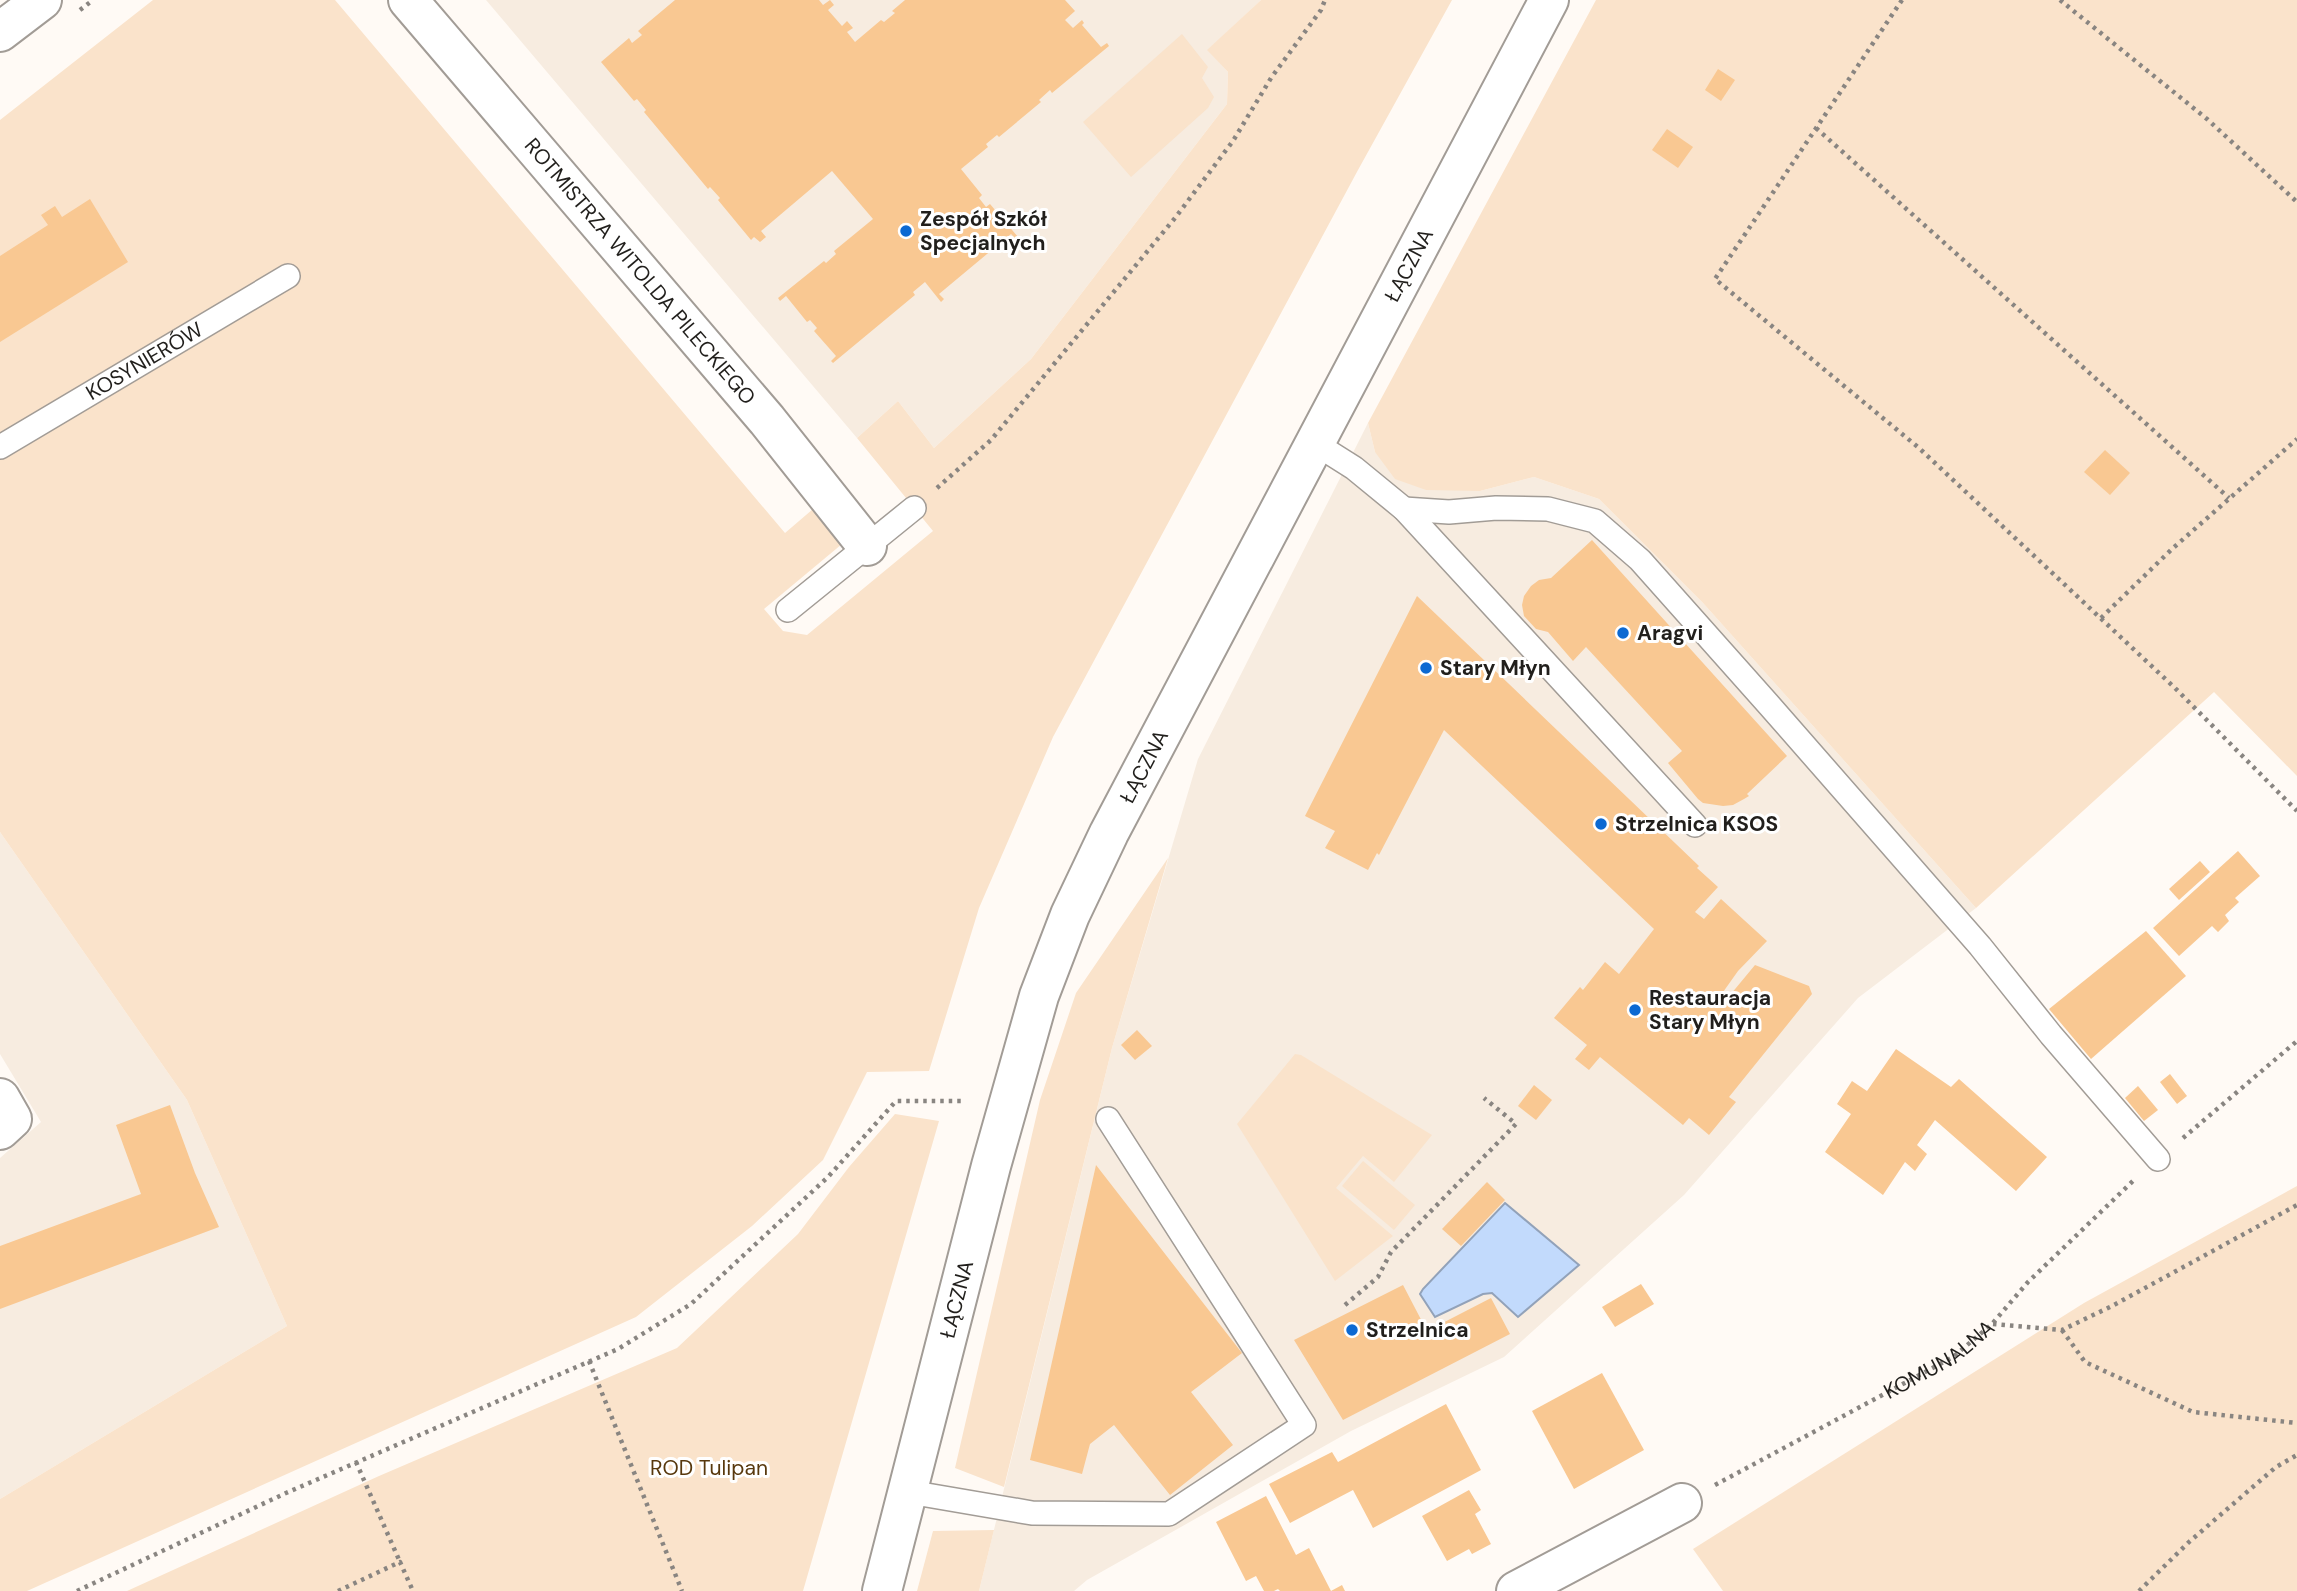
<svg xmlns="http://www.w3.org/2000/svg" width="2297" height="1591" font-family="'DM Sans',sans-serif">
	<rect width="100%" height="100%" fill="#fffaf5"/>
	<g fill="#f7ece0">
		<path d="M486,0H1261L1208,50L1228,72L1227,104L1031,359L934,448L898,401L857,438Z"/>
		<path d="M1368,423L1375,452L1480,491L1534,477L1599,499L1703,603L1976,908L1858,998L1684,1195L1504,1357L1351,1431L1087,1580L1074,1591H979L1112,1048L1198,759Z"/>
		<path d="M0,832L187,1100L287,1326L0,1499V1158L41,1122L0,1054Z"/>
	</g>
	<g fill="#fae3cb">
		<path d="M153,0H335L785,533L813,509L842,544L764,609L783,631L807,635L933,531L857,438L898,401L934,448L1031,359L1227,104L1228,72L1207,50L1261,0H1452L1358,170L1053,737L979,908L929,1071L867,1072L823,1160L752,1226L636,1317L27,1591H0V1499L287,1326L187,1100L0,832V120Z"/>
		<path d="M1596,0H2297V776L2214,692L1976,908L1703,603L1599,499L1534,477L1480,491L1426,490L1395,479L1375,452L1368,423Z"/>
		<path d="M1182,34L1208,67L1202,78L1214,97L1208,108L1131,177L1083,122Z"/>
		<path d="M1168,858L1112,1048L1004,1487L955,1468L1040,1100L1076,993Z"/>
		<path d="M1295,1054L1301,1055L1432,1135L1394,1182L1363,1156L1336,1188L1393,1236L1335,1281L1237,1124Z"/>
		<path d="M895,1114L939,1121L803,1591H127L379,1476L677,1348L798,1234L849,1167Z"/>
		<path d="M1363,1161L1415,1205L1394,1230L1342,1186Z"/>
		<path d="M2297,1186V1591H1723L1693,1549L2084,1303Z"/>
		<path d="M994,1530L979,1591H917L933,1531Z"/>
	</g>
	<path fill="#c2dafc" stroke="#92a2b9" stroke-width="2" d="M1505,1203L1579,1265L1518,1317L1492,1293L1483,1294L1435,1317L1420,1294L1423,1289Z"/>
	<g fill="#f9c892">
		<path d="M675,0H819L823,5L830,0L834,5L828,10L842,26L847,21L853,28L847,32L855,42L881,20L884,22L895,13L892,11L905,0H1065L1075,11L1065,20L1073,28L1082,20L1084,23L1082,25L1101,47L1107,43L1109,46L1052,93L1050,90L1039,100L1041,102L999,137L997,135L986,144L988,147L961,169L982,195L979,198L986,207L990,204L1018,237L1016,239L1011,234L939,294L944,299L941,302L925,282L913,292L915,295L833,363L831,361L836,356L814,331L817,328L810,320L807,322L786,296L780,301L778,298L824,261L826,263L836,254L834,251L873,219L832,171L761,231L766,237L760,242L754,237L751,240L718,200L720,198L710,187L708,189L644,112L646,110L637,99L634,101L601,62L629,38L632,43L642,35L638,31Z"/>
		<path d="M1718,69L1735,80L1721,101L1705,90Z"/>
		<path d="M1667,129L1693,147L1678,168L1652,150Z"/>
		<path d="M90,199L128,262L0,342V256L48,225L41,215L55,206L62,217Z"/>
		<path d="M2105,450L2130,473L2110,495L2084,472Z"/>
		<path d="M1592,540L1787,756L1747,794L1749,796L1744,799L1733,805L1723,806L1703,803L1698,799L1668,763L1682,751L1586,647L1573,661L1548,632L1536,629L1524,616L1522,605L1524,596L1531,586L1539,580L1551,578Z"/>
		<path d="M1417,596L1699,866L1697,868L1718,887L1695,912L1704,919L1721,899L1767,941L1738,971L1716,1002L1721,1006L1755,965L1809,986L1812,994L1729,1097L1736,1102L1709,1135L1689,1118L1683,1125L1600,1057L1589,1070L1575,1059L1587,1045L1554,1018L1580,987L1583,990L1605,962L1619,974L1654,929L1444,730L1379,855L1377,853L1368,870L1325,848L1335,831L1305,816Z"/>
		<path d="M2238,851L2260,876L2235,898L2239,902L2225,915L2229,921L2218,932L2212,926L2179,956L2153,928Z"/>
		<path d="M2200,861L2210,872L2179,900L2169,889Z"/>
		<path d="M2146,931L2186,976L2091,1059L2049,1009Z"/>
		<path d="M1137,1030L1152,1046L1135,1060L1121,1045Z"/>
		<path d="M1896,1049L1951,1087L1959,1079L2047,1157L2016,1191L1935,1120L1917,1145L1927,1154L1915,1171L1905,1162L1883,1195L1825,1152L1851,1114L1837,1104L1852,1081L1867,1091Z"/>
		<path d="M2170,1074L2187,1096L2177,1104L2160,1082Z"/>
		<path d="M1534,1085L1552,1100L1536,1120L1518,1106Z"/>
		<path d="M2138,1086L2158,1110L2144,1121L2125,1098Z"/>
		<path d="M170,1105L195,1173L219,1227L0,1309V1246L141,1194L116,1125Z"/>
		<path d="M1096,1165L1242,1353L1191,1392L1233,1445L1170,1495L1114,1425L1090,1444L1082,1474L1030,1460Z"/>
		<path d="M1487,1182L1505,1200L1461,1246L1442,1229Z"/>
		<path d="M1641,1284L1654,1304L1615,1327L1602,1307Z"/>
		<path d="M1403,1285L1427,1331L1491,1298L1510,1334L1343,1420L1294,1340Z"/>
		<path d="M1602,1373L1644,1450L1574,1489L1532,1411Z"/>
		<path d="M1446,1404L1481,1470L1373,1528L1353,1490L1290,1523L1269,1484L1332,1452L1338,1462Z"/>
		<path d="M1469,1490L1481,1510L1475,1514L1491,1544L1472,1554L1469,1549L1447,1561L1422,1516Z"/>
		<path d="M1266,1496L1296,1555L1309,1548L1331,1591L1342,1585L1345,1591H1280L1278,1589L1274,1591H1264L1256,1576L1246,1581L1216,1522Z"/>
	</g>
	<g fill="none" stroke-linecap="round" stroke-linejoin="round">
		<defs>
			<g id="lane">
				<path d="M1316,444L1354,468L1404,509L1695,825"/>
				<path id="s2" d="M0,447L288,276"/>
				<path d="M1404,509L1449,512L1496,508L1548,509L1595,521L1640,560L1769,705L1980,946L2051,1035L2158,1159"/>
				<path d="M788,610L914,508"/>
				<path d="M909,1492L1032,1513L1169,1514L1304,1425L1108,1119"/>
			</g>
			<g id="street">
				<path id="s3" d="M408,0L767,420L867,546"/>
				<path d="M0,32L42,0"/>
				<path d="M0,1098L12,1119L0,1130"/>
				<path d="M1516,1591L1682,1503"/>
			</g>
			<g id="secondary">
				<path id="s4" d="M882,1591L991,1166L1039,996L1070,915L1109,833L1549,0"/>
			</g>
		</defs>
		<use href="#lane" stroke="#a29c96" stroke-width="26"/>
		<use href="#street" stroke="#a29c96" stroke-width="42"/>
		<use href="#secondary" stroke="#a29c96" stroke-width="42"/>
		<g stroke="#898581" stroke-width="4.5" stroke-dasharray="3.5 5" stroke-linecap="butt">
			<path d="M1902,0L1715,279L1919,448L2175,688L2297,811"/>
			<path d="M2060,0L2207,119L2297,202"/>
			<path d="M80,10L93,0"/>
			<path d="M1816,128L2229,498"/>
			<path d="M937,488L991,440L1175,218L1233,141L1271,78L1321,10L1325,0"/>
			<path d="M2101,618L2172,549L2297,439"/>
			<path d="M2183,1138L2297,1041"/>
			<path d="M1345,1305L1378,1277L1391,1252L1516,1124L1484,1098"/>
			<path d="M1993,1324L2062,1330L2112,1306L2297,1205"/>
			<path d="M2062,1330L2085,1362L2193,1412L2297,1423"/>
			<path d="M589,1361L682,1591"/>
			<path d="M356,1462L400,1562"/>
			<path id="s1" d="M1715,1485L1953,1357L1992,1324L2028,1282L2134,1180"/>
			<path d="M77,1591L286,1493L618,1349L691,1304L828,1177L896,1101H963"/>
			<path d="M338,1591L400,1562L413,1591"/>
			<path d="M2139,1591L2189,1542L2276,1467L2297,1455"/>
		</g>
		<use href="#lane" stroke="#fff" stroke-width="23"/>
		<use href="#street" stroke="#fff" stroke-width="38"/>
		<use href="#secondary" stroke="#fff" stroke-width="38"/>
	</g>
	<g fill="#0c69d2" stroke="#fff" stroke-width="2.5">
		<circle cx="906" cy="231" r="7"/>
		<circle cx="1623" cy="633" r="7"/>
		<circle cx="1426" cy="668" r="7"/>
		<circle cx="1601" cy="824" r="7"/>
		<circle cx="1635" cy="1010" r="7"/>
		<circle cx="1352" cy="1330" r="7"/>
	</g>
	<g text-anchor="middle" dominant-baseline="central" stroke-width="6" stroke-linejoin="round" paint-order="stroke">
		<g font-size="21" font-weight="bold" fill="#211f1c" stroke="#fff" text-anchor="start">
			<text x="920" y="219">Zespół Szkół<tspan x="920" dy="24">Specjalnych</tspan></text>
			<text x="1637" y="633">Aragvi</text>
			<text x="1440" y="668">Stary Młyn</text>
			<text x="1615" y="824">Strzelnica KSOS</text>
			<text x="1649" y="998">Restauracja<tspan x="1649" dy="24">Stary Młyn</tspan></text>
			<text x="1366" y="1330">Strzelnica</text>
		</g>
		<g font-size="21" fill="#211f1c" stroke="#fff">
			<text stroke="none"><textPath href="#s4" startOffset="1435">ŁĄCZNA</textPath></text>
			<text stroke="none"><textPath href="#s3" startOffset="357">ROTMISTRZA WITOLDA PILECKIEGO</textPath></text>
			<text stroke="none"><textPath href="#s2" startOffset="168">KOSYNIERÓW</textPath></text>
			<text stroke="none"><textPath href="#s4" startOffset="868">ŁĄCZNA</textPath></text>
			<text stroke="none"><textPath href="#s4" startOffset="301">ŁĄCZNA</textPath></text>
			<text stroke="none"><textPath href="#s1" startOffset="257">KOMUNALNA</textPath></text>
		</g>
		<g font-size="21" fill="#58380d" stroke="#fff">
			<text x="709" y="1468">ROD Tulipan</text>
		</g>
	</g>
</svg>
